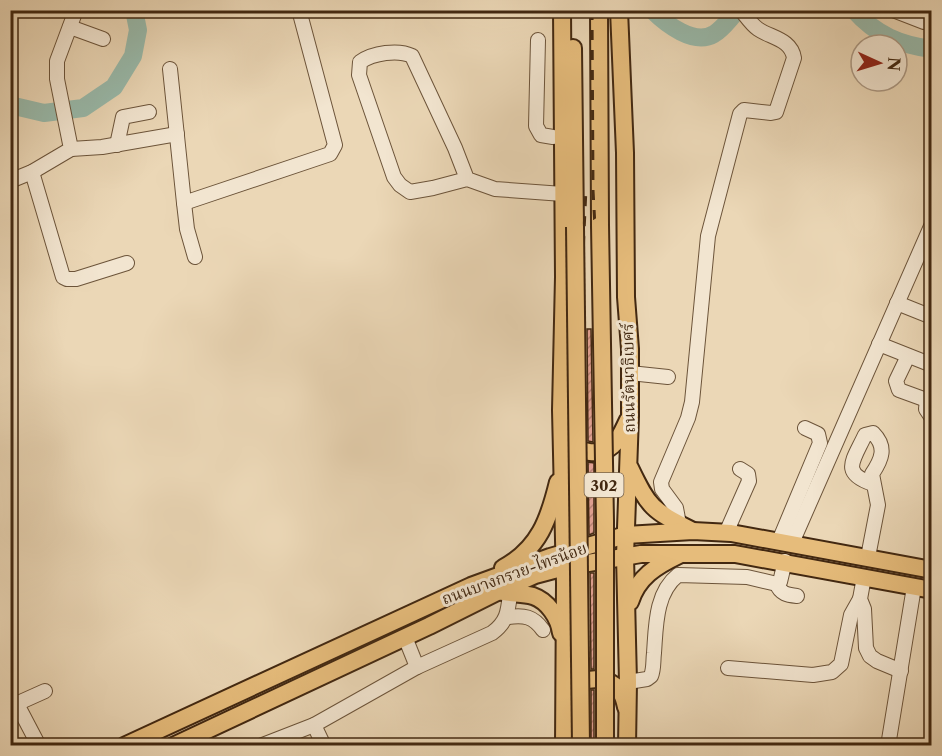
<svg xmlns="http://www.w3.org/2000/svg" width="942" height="756" font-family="'Libre Caslon Text','Noto Serif Thai',serif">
	<defs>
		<pattern id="building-hatch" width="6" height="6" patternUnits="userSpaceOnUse" patternTransform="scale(1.5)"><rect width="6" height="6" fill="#e2a193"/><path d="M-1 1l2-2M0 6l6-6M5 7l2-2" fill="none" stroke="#b98377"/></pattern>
	</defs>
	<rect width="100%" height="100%" fill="#ebd7b6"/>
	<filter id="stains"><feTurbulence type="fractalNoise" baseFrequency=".00333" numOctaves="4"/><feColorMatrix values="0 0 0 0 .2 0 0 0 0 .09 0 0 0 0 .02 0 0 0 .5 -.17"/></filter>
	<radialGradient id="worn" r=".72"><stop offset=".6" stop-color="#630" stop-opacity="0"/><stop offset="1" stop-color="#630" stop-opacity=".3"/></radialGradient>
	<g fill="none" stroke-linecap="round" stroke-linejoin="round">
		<g stroke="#99baab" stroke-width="18">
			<path d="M652,10C666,24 694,46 714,34C723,29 730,18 738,10"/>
			<path d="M854,10C876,35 900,45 932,49"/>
			<path d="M10,105L44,113L83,108L114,87L133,56L138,30L134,10"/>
		</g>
	</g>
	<g fill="url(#building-hatch)" stroke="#422811" stroke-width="1.5">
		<path d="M587,329H591L593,442L588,441Z"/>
		<path d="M588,462L594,463V533L589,535Z"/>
		<path d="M590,573H594V669H591Z"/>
		<rect x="591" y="690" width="3" height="56"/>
	</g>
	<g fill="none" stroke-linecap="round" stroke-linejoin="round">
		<defs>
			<g id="minor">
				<path d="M699,10H708"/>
				<path d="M893,10L924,22H932"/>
				<path d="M70,27L103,39"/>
				<path d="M538,40L536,126L541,135L553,137"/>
				<path d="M170,69L184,203L330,154L335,145L299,10"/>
				<path d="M117,145L123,117L149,112"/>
				<path d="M71,149L102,147L177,134"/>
				<path d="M32,172L63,277L67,279H76L127,263"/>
				<path d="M467,179L455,148L412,56C398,49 373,53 360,62L359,75L394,177L400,185L410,192L433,188L467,179L495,189L563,194"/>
				<path d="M10,181L32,172L71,149L57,79V61L76,10"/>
				<path d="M184,203L187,229L195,257"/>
				<path d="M897,303L932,317"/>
				<path d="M879,344L932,365"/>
				<path d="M908,356L896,381L899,390L932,402"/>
				<path d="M630,373L668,377"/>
				<path d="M927,400L926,409L932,418"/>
				<path d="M679,524L676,508L662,489L661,482L688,418L692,402L708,236L740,114L744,110L771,113L776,112L794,58C791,39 771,38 758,29C751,24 746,16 741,10"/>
				<path d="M726,533L749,481L748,474L740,469"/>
				<path d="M779,541L820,443L818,434L805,428"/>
				<path d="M792,543L932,224"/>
				<path d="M868,557L878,505L872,474C882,459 887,447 873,433L865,435C853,461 840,473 873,484"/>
				<path d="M864,577L860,599L864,609L866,648L870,656L877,661L901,671"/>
				<path d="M777,584C780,594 788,595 797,596"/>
				<path d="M508,617C524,615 533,616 543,630"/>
				<path d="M405,637L417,667"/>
				<path d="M728,668L813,675L832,672L841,664L851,615L860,599"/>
				<path d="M628,682L647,679L651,676C654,669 653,661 654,653C656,627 655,593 678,575L747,577L777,584L780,582L785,561"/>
				<path d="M10,703L18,706L39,746"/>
				<path d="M16,704L45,691"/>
				<path d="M314,725L324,746"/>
				<path d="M260,746L314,725L417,667L492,633C507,622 508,612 510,594"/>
				<path d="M888,746L914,587"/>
			</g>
			<g id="major">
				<path d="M562,10L564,277L561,410L565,583L564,746"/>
				<path d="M599,10L600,225"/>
				<path d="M619,10L625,153L626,297L630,349V416L625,556L628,682L627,746"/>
				<path d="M573,48L575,227"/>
				<path d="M569,442C580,453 600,457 613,445C620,439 624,428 628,420"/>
				<path d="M630,468C649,508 652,510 691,530"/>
				<path d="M503,568C539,549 549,519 558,482"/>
				<path d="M499,591C510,594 522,593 533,596C548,601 559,618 561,633"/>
				<path d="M630,602C638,577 656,566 679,555"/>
				<path d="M572,691C583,674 611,676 621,693C624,697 625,703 626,707"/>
				<path d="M124,746L471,586L550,557L626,535L693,531L731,533L932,570"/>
				<path d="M173,746L429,626L499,591L535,575L565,567L641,554H735L932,590"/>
			</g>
		</defs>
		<use href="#minor" stroke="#6c543a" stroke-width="16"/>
		<use href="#major" stroke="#422811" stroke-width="20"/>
		<use href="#minor" stroke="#f2e5d0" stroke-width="14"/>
		<use href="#major" stroke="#e6bc7b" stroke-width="16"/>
		<g stroke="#422811" stroke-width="3" stroke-dasharray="10 10" stroke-linecap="butt">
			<path d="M592,10L593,190L600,319L603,746"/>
			<path d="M583,746L580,319L586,188"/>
		</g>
		<defs>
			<g id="major-bridge">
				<path d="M600,225L605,521V746"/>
				<path d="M575,227L581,746"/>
			</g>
		</defs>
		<use href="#major-bridge" stroke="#422811" stroke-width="20" stroke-linecap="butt"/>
		<use href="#major-bridge" stroke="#e6bc7b" stroke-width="16"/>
	</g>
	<g text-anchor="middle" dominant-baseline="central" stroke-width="6" stroke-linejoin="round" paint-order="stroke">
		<rect fill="#f2e5d0" stroke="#77614a" stroke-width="1.5" x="584.5" y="473" width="39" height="24" rx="4.5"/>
		<g font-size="15" font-weight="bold" fill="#422811">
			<text x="604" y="485">302</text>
		</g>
		<g font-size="16" fill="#422811" stroke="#f2e5d0">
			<text transform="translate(628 378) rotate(-91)">ถนนรัตนาธิเบศร์</text>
			<text transform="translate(514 573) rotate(-20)">ถนนบางกรวย-ไทรน้อย</text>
		</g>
	</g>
	<rect width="942" height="756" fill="none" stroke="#ebd7b6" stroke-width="36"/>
	<rect x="12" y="12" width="918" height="732" fill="none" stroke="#422811" stroke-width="3"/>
	<rect x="18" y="18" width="906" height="720" fill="none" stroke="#422811" stroke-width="1.5"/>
	<g transform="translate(879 63) rotate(94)"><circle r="28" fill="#f2e5d0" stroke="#ac9984" stroke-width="1.5"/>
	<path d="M0-4.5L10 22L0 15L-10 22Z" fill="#8f2418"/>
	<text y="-9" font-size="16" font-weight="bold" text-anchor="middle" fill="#422811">N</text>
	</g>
	<rect width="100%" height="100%" filter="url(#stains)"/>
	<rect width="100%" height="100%" fill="url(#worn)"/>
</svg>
